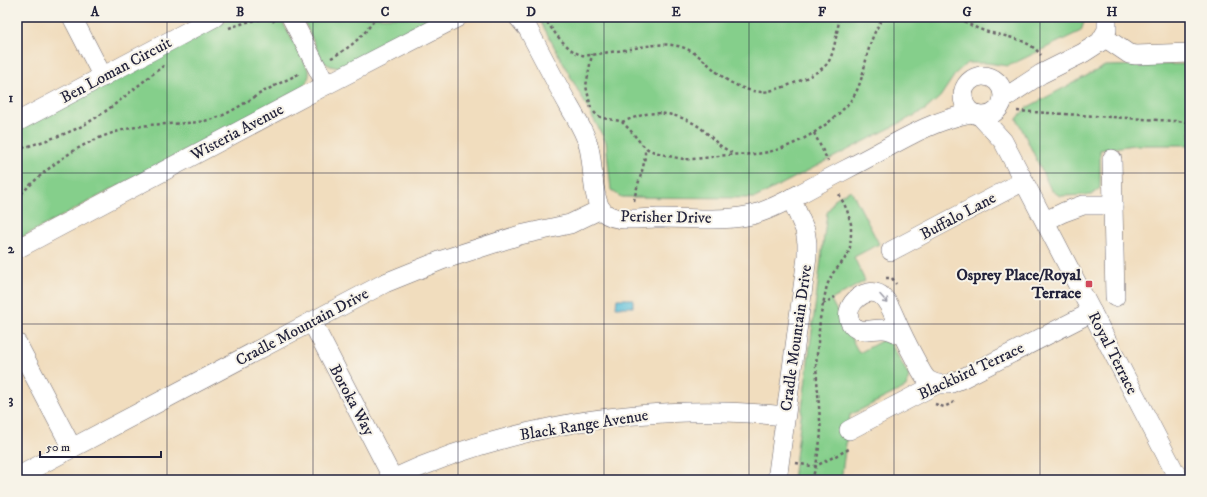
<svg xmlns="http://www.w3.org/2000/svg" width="1207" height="497" font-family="'IM FELL DW Pica',serif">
	<rect width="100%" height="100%" fill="#f7f3e8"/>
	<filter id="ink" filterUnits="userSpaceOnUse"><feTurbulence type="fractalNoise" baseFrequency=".025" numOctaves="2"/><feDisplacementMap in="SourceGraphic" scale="8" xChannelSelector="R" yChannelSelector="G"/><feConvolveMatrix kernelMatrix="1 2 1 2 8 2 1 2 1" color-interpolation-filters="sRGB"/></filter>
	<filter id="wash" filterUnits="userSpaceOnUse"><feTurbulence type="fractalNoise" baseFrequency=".012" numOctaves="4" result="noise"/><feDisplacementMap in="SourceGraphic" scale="16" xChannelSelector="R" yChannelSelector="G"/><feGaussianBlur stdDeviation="0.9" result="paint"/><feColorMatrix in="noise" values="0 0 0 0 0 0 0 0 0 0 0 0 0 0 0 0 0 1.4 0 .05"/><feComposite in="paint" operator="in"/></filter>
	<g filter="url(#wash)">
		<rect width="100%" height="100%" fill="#f1ddbe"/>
		<g fill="#85cf8b" stroke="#547863">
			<path d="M233,17H280L309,71C310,78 306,83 302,88L17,240V131Z"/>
			<path d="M302,17H438L342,67C333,68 328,66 322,60Z"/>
			<path d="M538,17H1008L1009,20L1085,19L1081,31L1008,66L987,63H967L956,73L940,97L925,110L755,198L621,197L611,190L606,142Z"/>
			<path d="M1190,64V145H1133L1100,150V188L1091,195L1060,196L1051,190L1017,119L1026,108L1105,66Z"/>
			<path d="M851,190L879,244L854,257L865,281L831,300L859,353L883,340L891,344L909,376L906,387L850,415L841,480H793L827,213L836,198Z"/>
		</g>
		<path fill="#5bbfd9" stroke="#3e708a" d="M617,299H633V307H616Z"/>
	</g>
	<g filter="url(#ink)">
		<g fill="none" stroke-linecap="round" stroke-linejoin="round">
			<defs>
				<g id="street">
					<path d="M72,17L103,77"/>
					<path d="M291,17L326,85"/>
					<path d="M518,17L528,29C541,54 554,79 568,104C575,117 584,130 588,144C594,162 591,194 601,209C611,224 640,218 656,218C688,217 723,223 755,214C773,209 790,199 807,190C831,177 855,165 879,152C910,135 936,120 971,113"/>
					<path d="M1104,37L1129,54L1136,55L1190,53"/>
					<circle cx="983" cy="96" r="20"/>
					<path d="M1003,99L1041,74L1083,53L1100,42L1107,30V17"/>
					<path d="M981,117L1003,141L1179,480"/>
					<path d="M17,122L215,17"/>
					<path d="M1112,159L1115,297"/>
					<path d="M1045,221L1064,212L1083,205H1113"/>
					<path d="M17,249L326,85L458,17"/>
					<path d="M891,251L1024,181"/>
					<path d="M312,322L393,479"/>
					<path d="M903,336C897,333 890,329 883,329C872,328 857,336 850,322C842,304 869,283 883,297C889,303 892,311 895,318C901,332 908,346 915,359C919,366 922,375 928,380C931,382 934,383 937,384"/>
					<path d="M17,343L72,448"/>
					<path d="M849,430L937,384H949L961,379L1092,312"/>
					<path d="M17,477L385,283L442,260L520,235L570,224L601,209"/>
					<path d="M390,480C493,432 608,410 722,412C743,412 764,414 785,416"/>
					<path d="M777,480L807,257V243L805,230L791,198"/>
				</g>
			</defs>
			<use href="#street" stroke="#6a6369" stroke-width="20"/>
			<g stroke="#6a6369" stroke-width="2.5" stroke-dasharray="3 3" stroke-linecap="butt">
				<path d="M544,17C551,29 568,52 582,55C589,56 597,54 603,53C610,52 618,51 624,50C643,47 660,42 678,46C700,51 712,71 730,82C739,87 751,92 762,92C775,92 823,74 829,61C835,50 837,29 840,17"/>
				<path d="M960,17C985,41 1020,29 1041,55"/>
				<path d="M229,28L247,22L271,17L274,22"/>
				<path d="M331,58C350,48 365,35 376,17"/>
				<path d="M591,108L586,86L592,54"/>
				<path d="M1017,111L1190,122"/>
				<path d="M594,112C601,121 613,118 622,122C622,122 626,126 626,126C635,134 641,147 652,151C661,154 675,158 684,159C695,160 716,156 727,155C736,154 745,155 754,154C788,152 826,129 848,104C864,86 864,60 872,39C875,31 879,24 883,17"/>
				<path d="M622,122C630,119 638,116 646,114C665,111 687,117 702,129C708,134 713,139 718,144C723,148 729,151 734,154"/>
				<path d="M814,133L828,161"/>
				<path d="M17,150C37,143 59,137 78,128C110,112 137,85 166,64"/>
				<path d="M17,198C56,158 93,132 149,125C171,123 194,125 216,118C232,112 246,102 261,93C274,86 288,79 301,73"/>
				<path d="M634,201C637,182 646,167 645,148"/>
				<path d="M886,278H892L896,284"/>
				<path d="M823,304L835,297"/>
				<path d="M935,404L944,407L954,402"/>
				<path d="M796,463L811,466H816L851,448"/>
				<path d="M812,480L816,466L821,434L816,366L820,319L827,285L833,273L844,260L848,253L850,247L851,234V224L847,210L838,192"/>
			</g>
			<use href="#street" stroke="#fff" stroke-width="19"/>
		</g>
		<defs><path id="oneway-shaft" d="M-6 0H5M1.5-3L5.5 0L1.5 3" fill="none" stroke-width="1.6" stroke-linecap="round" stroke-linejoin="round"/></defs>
		<use stroke="#9c9ca7" href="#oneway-shaft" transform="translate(884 299) rotate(48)"/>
	</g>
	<path fill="none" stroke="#22223b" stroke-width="1" stroke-opacity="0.55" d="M167,17V480M313,17V480M458,17V480M604,17V480M749,17V480M894,17V480M1040,17V480M17,173H1190M17,324H1190"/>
	<rect fill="#d1495b" stroke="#f7f3e8" stroke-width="1.5" x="1085" y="280" width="8" height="8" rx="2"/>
	<g text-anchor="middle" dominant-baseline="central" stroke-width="4" stroke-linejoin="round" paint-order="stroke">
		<g font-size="16" fill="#22223b" stroke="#f7f3e8">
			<text transform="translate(116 70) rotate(-28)">Ben Loman Circuit</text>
			<text transform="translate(237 132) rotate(-28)">Wisteria Avenue</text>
			<text transform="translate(958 216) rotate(-28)">Buffalo Lane</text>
			<text transform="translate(666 217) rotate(1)">Perisher Drive</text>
			<text transform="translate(302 327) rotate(-28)">Cradle Mountain Drive</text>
			<text transform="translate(796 338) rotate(-82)">Cradle Mountain Drive</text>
			<text transform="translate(1113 353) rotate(63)">Royal Terrace</text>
			<text transform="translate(971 371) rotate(-25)">Blackbird Terrace</text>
			<text transform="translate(352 400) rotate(62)">Boroka Way</text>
			<text transform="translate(584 425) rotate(-9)">Black Range Avenue</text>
		</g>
		<g font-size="16" font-weight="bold" fill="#22223b" stroke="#f7f3e8" text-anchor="end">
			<text x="1081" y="275">Osprey Place/Royal<tspan x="1081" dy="18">Terrace</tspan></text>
		</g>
	</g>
	<rect width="1207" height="497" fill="none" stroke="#f7f3e8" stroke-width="44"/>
	<path d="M40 451v6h121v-6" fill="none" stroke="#22223b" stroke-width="2"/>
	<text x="46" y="451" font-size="12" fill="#22223b" stroke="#f7f3e8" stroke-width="3" paint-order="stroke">50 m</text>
	<rect x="22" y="22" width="1163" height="453" fill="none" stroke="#22223b" stroke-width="1.5"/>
	<g font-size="13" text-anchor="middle" font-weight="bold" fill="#22223b">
		<text x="95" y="16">A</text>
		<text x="240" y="16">B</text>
		<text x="385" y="16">C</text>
		<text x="531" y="16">D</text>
		<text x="676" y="16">E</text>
		<text x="822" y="16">F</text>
		<text x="967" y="16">G</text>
		<text x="1112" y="16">H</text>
		<text x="11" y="102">1</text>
		<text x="11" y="253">2</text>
		<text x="11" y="404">3</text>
	</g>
</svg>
